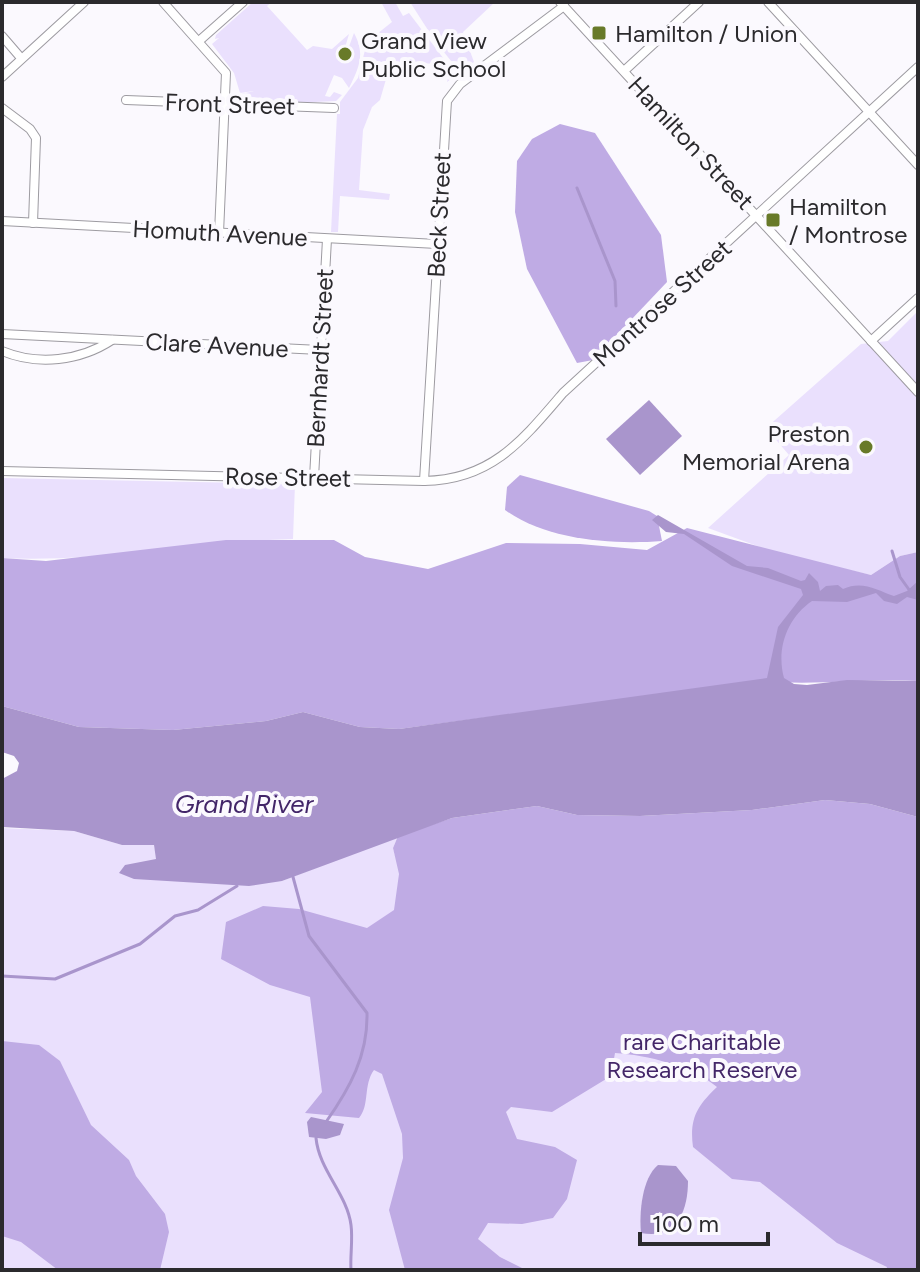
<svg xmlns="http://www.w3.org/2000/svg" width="920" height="1272" font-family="Figtree,sans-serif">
	<rect width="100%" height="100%" fill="#fbf9fe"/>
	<g fill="#eae0fd">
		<path d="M253,2H272L267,6L307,50L313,46L332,49L349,34L344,51L347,52L354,33C365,53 360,66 349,88L342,78L334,75L325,96L330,97L334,92L342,95L336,101L293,103L237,95L254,91L240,93L234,73L212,44L219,38L215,39L216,35Z"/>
		<path d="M381,2H395L403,16L409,13L456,75L447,82L449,75L441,64L391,62L380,100L372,107L363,130L359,190L390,194L389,200L340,196L338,232H331L337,114H340V102L358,78L367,42L392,22Z"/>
		<path d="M410,2H495L463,32L474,62L460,72L435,41Z"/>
		<path d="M918,311V552L900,556L871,575L776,553L708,528L789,455L766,428L861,344L888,341Z"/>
		<path d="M2,478L295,484L293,539C196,541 99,563 2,558Z"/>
		<path d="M918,817V1270H2V828L74,831L122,845H154L157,859L282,881L398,836L393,848L399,870Z"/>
	</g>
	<g fill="#bfabe4">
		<path d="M560,124L595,133L661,235L667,282L593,360L577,363L527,269L515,212L517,161L532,139Z"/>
		<path d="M520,475L649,511L657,516L662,541C612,545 546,540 505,510L507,487Z"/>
		<path d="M687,528L871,575L900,556L918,552V681C866,678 815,686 763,681L399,729L360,727L303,712L266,721L173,730L79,727L2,706V558L46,561L226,540H334L365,557L428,569L506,543L580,544L647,550Z"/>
		<path d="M825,800L870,804L918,817V1270H886L887,1267L837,1243L760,1182L732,1179L693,1147C689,1118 698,1105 717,1087C692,1066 647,1055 615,1053L611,1076L552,1112L511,1107L506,1112L517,1139L555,1147L577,1160L567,1199L553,1218L522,1224L488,1223L478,1239L500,1257L526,1270H405L389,1210L403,1158L402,1134L382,1074L374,1070C363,1085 370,1105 359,1118L305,1113L322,1092L310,997L270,985L221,959L226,922L263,906L299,909L367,928L394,910L399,874L393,848L398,836L452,818L537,806L577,815L640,816L752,810Z"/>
		<path d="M2,1041L39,1045L60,1061L91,1125L129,1160L136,1176L165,1214L169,1232L160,1270H58L21,1242L2,1236Z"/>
	</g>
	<g fill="#a995cc">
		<path d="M649,400L682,436L640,475L606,439Z"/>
		<path d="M658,515L747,566L768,568L801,581L805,580L809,573L818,582L820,591L826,586L838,585L843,589C862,580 877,590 894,596L907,591L918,581V600L907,597L897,604L884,601L876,593L847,602L812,601C787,618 776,649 784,678L794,684L807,685L847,680L918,681V817L870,804L825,800L752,810L640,816L577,815L537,806L452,818L282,881L249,886L134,879L119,873L125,865L156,859L154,845H122L74,831L2,827V779L17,771L19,763L14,756L2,752V706L79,727L173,730L266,721L303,712L360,727L399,729L767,678L778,627L803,595L801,589L732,566L684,534L666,532L652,520Z"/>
		<path d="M311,1117L344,1124L340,1135L326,1139L309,1137L307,1122Z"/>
		<path d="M658,1165L676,1166L688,1181C688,1212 676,1240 641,1233C639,1213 642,1178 658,1165Z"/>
	</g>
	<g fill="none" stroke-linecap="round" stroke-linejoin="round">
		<g stroke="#a995cc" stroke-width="3">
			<path d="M577,188L615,281L616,306"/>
			<path d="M892,551L900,577L910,591"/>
			<path d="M293,877L309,936L367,1013C368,1055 350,1088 326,1122"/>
			<path d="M2,976L55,979L140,944L175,916L198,910L237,886"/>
			<path d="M316,1138C319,1170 347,1194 351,1225C353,1240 350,1256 351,1270"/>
		</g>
		<defs>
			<g id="street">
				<path d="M163,2L226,73L219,233"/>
				<path d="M560,2L918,392"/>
				<path d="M768,2L918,165"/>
				<path d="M2,36L21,58"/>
				<path d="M199,41L243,2"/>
				<path d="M624,71L699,2"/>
				<path d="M2,77L84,2"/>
				<path d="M126,100L334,108"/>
				<path d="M2,108L30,129L36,138L33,223"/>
				<path d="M2,221L437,244"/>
				<path d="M2,334L320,350"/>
				<path d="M871,341L918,298"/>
				<path d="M2,351C38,366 80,361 112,340"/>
				<path d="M2,471L424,481C491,480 522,441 563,393L918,67"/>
				<path d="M314,478L327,239"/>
				<path d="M424,481L447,101L460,84L564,6"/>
			</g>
		</defs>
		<use href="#street" stroke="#9d9ba1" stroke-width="10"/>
		<use href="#street" stroke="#fff" stroke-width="8"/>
	</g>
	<g fill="#687a29" stroke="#fbf9fe" stroke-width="3">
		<rect x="591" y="25" width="16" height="16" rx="4"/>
		<circle cx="345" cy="54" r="8"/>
		<rect x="765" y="212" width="16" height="16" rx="4"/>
		<circle cx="866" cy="447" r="8"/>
	</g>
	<g text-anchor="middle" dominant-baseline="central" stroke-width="8" stroke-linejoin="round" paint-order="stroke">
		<g font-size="24" fill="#2b2a2d" stroke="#fbf9fe" text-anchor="start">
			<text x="615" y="33">Hamilton / Union</text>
			<text x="361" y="40">Grand View<tspan x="361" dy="28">Public School</tspan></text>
			<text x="789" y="206">Hamilton<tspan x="789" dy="28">/ Montrose</tspan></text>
			<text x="850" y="433" text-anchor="end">Preston<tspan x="850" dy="28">Memorial Arena</tspan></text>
		</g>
		<g font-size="24" fill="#2b2a2d" stroke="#fbf9fe">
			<text transform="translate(230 104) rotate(2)">Front Street</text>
			<text transform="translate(691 143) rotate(47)">Hamilton Street</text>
			<text transform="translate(439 215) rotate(-87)">Beck Street</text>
			<text transform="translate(220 233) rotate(3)">Homuth Avenue</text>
			<text transform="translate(662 303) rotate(-42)">Montrose Street</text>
			<text transform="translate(217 345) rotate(3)">Clare Avenue</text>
			<text transform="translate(320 358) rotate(-87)">Bernhardt Street</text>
			<text transform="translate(288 477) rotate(1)">Rose Street</text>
		</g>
		<g font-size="24" fill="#442769" stroke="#fbf9fe">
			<text x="702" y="1041">rare Charitable<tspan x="702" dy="28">Research Reserve</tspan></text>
		</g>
		<g font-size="26" font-style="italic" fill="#422568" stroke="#fbf9fe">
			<text x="244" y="804">Grand River</text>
		</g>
	</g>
	<rect width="920" height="1272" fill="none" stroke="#2b2a2d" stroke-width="8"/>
	<path d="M640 1232v12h128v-12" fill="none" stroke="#2b2a2d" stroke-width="4"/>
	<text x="652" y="1232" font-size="24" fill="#2b2a2d" stroke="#fbf9fe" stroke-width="6" paint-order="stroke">100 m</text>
</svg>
